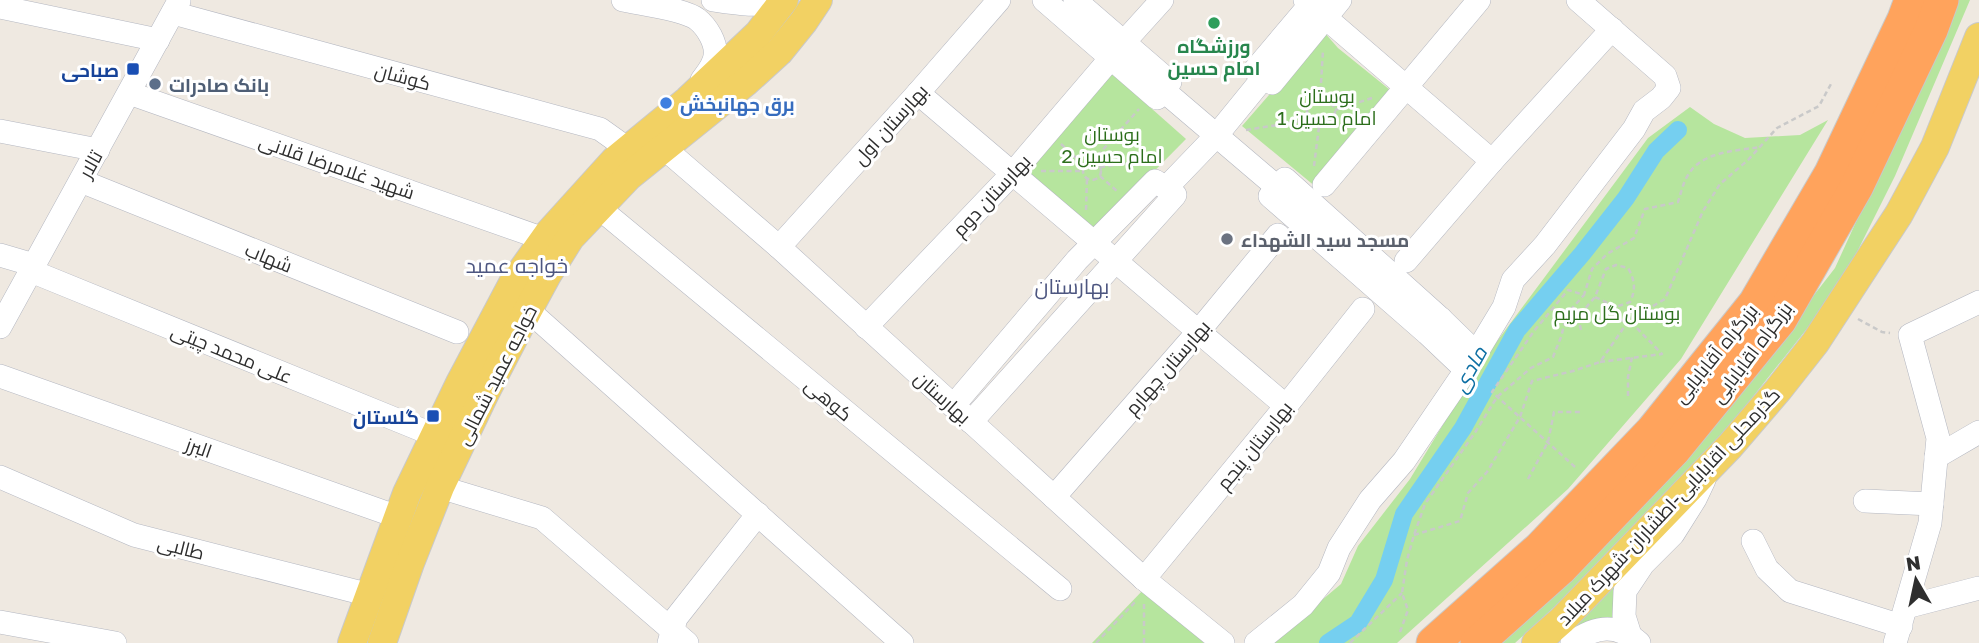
<svg xmlns="http://www.w3.org/2000/svg" width="1979" height="643" font-family="'Golos Text',Cairo,sans-serif">
	<rect width="100%" height="100%" fill="#efe9e1"/>
	<g fill="#b6e59e">
		<path d="M1951,0H1970L1895,176L1857,252L1813,321L1721,437L1651,507L1564,598L1515,643H1492L1569,575L1679,469L1835,268L1908,108Z"/>
		<path d="M1324,32L1338,48L1400,98L1322,192L1242,126Z"/>
		<path d="M1108,70L1186,139L1092,234L1026,170Z"/>
		<path d="M1690,107L1714,124L1745,138L1800,135L1828,120L1681,359L1568,489L1397,643H1271L1341,584L1358,546L1410,479L1478,367L1648,138Z"/>
		<path d="M1662,522L1619,625L1595,622L1572,628Z"/>
		<path d="M1145,588L1204,643H1092Z"/>
	</g>
	<g fill="none" stroke-linecap="round" stroke-linejoin="round">
		<path stroke="#75cff0" stroke-width="18" d="M1328,643L1358,623L1384,580L1404,514L1463,428L1517,330L1582,254L1626,198L1656,151L1678,130"/>
		<defs>
			<g id="minor">
				<path d="M623,0C641,4 683,9 697,19C707,27 717,43 715,56C714,65 707,73 702,80"/>
				<path d="M713,0C739,4 757,7 783,0"/>
				<path d="M1044,0L1157,98L1170,82L1075,0"/>
				<path d="M1305,0L1492,161"/>
				<path d="M0,7L158,40"/>
				<path d="M173,13L600,129L628,149"/>
				<path d="M1124,42L1162,0"/>
				<path d="M1264,77L1272,83L1340,0"/>
				<path d="M1163,90L1277,187"/>
				<path d="M129,93L544,239"/>
				<path d="M918,93L1286,406"/>
				<path d="M0,131L98,150"/>
				<path d="M665,149L779,247L1144,579L1223,643"/>
				<path d="M81,181L457,332"/>
				<path d="M1324,185L1479,0"/>
				<path d="M599,208L1060,589"/>
				<path d="M779,247L918,93L999,0"/>
				<path d="M0,255L34,265"/>
				<path d="M1406,261L1492,161L1612,29"/>
				<path d="M31,271L434,435"/>
				<path d="M528,310L902,643"/>
				<path d="M1441,319L1476,353"/>
				<path d="M0,327L179,1"/>
				<path d="M866,327L1012,174L1111,58"/>
				<path d="M1427,333L1436,330L1441,319L1285,179L1270,196L1427,333L1466,370"/>
				<path d="M0,376L398,517"/>
				<path d="M953,406L1077,260L1155,181L1166,188"/>
				<path d="M971,422L1175,195L1166,188L1216,136L1264,77L1255,70L1314,0"/>
				<path d="M1936,457L1979,432"/>
				<path d="M0,477L134,535L370,595"/>
				<path d="M453,491L542,518L687,643"/>
				<path d="M1054,497L1198,332L1278,235"/>
				<path d="M1865,501L1932,504"/>
				<path d="M1753,541L1767,569L1790,591L1901,626"/>
				<path d="M1144,579L1286,406L1363,309"/>
				<path d="M1906,607L1979,588"/>
				<path d="M0,622L115,643"/>
				<path d="M1630,635L1624,616L1625,591L1643,564L1673,534L1695,499L1704,480"/>
				<path d="M669,643L676,618L758,514"/>
				<path d="M1256,643L1303,605L1329,573L1339,548L1370,500L1404,461L1466,370L1504,307L1513,280L1545,245L1634,129L1644,111L1661,98L1669,88L1665,76L1578,0"/>
				<path d="M1572,643C1595,626 1617,623 1639,643"/>
				<path d="M1895,643L1930,523L1938,438L1910,335L1979,302"/>
			</g>
			<g id="major">
				<path d="M352,643L407,493L460,383L513,283L548,234L615,160L688,100L758,34L784,0"/>
				<path d="M382,643L410,563L440,487L485,393L528,310L547,275L570,238L629,176L747,81L779,52L804,21L818,0"/>
				<path d="M1536,643L1562,620L1730,446L1778,390L1815,343L1899,214L1935,147L1979,37"/>
			</g>
			<g id="highway">
				<path d="M1433,643L1540,548L1652,431L1755,303L1831,173L1904,19L1911,0"/>
				<path d="M1477,643L1560,569L1674,450L1780,320L1857,186L1931,30L1942,0"/>
			</g>
		</defs>
		<use href="#minor" stroke="#b4b7c1" stroke-width="24"/>
		<use href="#major" stroke="#c9c9c9" stroke-width="30"/>
		<use href="#highway" stroke="#c9c9c9" stroke-width="35"/>
		<g stroke="#c9c9c9" stroke-width="2.5" stroke-dasharray="5 3.5" stroke-linecap="butt">
			<circle cx="1321" cy="113" r="14"/>
			<path d="M1320,100L1323,50"/>
			<path d="M1335,110L1372,98"/>
			<path d="M1246,130L1308,120"/>
			<path d="M1061,144L1084,165"/>
			<circle cx="1092" cy="171" r="9"/>
			<path d="M1092,162L1139,109"/>
			<path d="M1314,166L1319,127"/>
			<path d="M1100,167L1166,159"/>
			<path d="M1041,171H1083"/>
			<path d="M1100,176L1118,192"/>
			<path d="M1086,210L1087,179"/>
			<path d="M1613,306L1614,316L1627,323"/>
			<path d="M1858,319L1882,332L1890,333"/>
			<path d="M1581,330L1578,317L1595,297L1606,269L1616,265L1628,268C1635,280 1636,290 1630,302L1616,307L1595,297"/>
			<path d="M1600,362L1662,354L1629,320"/>
			<path d="M1628,396V377L1632,357"/>
			<path d="M1575,467L1492,392L1534,331L1568,290L1584,295L1592,269L1607,254L1634,238L1645,209L1678,202C1681,193 1683,183 1688,175C1702,151 1736,151 1760,147"/>
			<path d="M1528,479L1548,442L1554,412H1583"/>
			<path d="M1414,535L1460,521L1468,493L1487,472L1520,417L1532,381L1573,371L1600,362L1629,320L1665,299L1703,211L1720,184L1748,160L1777,128L1819,106L1831,84"/>
			<path d="M1400,632L1408,610L1402,593L1407,560L1414,535L1425,504L1476,431L1497,397L1531,368L1553,357L1561,337L1567,314L1584,295"/>
			<path d="M1096,643L1137,600"/>
			<path d="M1144,643V604"/>
			<path d="M1350,643L1402,593"/>
		</g>
		<use href="#minor" stroke="#fff" stroke-width="23"/>
		<use href="#major" stroke="#f2d163" stroke-width="28"/>
		<use href="#highway" stroke="#ffa35c" stroke-width="33"/>
	</g>
	<circle fill="#2e9e5b" stroke="#fff" stroke-width="2.5" cx="1214" cy="23" r="7"/>
	<g fill="#1a4fb4" stroke="#fff" stroke-width="2.5">
		<rect x="126" y="62" width="14" height="14" rx="3.5"/>
		<rect x="426" y="409" width="14" height="14" rx="3.5"/>
	</g>
	<circle fill="#5c6f8a" stroke="#fff" stroke-width="2.5" cx="155" cy="84" r="7"/>
	<circle fill="#3f7fe0" stroke="#fff" stroke-width="2.5" cx="666" cy="103" r="7"/>
	<circle fill="#6b7280" stroke="#fff" stroke-width="2.5" cx="1227" cy="239" r="7"/>
	<g text-anchor="middle" dominant-baseline="central" stroke-width="6" stroke-linejoin="round" paint-order="stroke">
		<g font-size="19" font-weight="bold" fill="#27864d" stroke="#fff">
			<text x="1214" y="45">ورزشگاه<tspan x="1214" dy="22">امام حسین</tspan></text>
		</g>
		<g font-size="19" font-weight="bold" fill="#164399" stroke="#fff" text-anchor="end">
			<text x="119" y="69">صباحی</text>
			<text x="419" y="416">گلستان</text>
		</g>
		<g font-size="19" fill="#2e2e2e" stroke="#fff">
			<text transform="translate(403 76) rotate(15)">کوشان</text>
			<text transform="translate(890 124) rotate(-48)">بهارستان اول</text>
			<text transform="translate(90 164) rotate(-61)">تالار</text>
			<text transform="translate(337 166) rotate(19)">شهید غلامرضا قلانی</text>
			<text transform="translate(991 195) rotate(-47)">بهارستان دوم</text>
			<text transform="translate(269 257) rotate(22)">شهاب</text>
			<text transform="translate(1751 352) rotate(-53)">بزرگراه اقابابایی</text>
			<text transform="translate(232 353) rotate(22)">علی محمد چیتی</text>
			<text transform="translate(1715 353) rotate(-51)">بزرگراه آقابابایی</text>
			<text transform="translate(1167 367) rotate(-49)">بهارستان چهارم</text>
			<text transform="translate(496 375) rotate(-63)">خواجه عمید شمالی</text>
			<text transform="translate(943 397) rotate(42)">بهارستان</text>
			<text transform="translate(829 399) rotate(40)">کوهی</text>
			<text transform="translate(1254 445) rotate(-51)">بهارستان پنجم</text>
			<text transform="translate(199 447) rotate(19)">البرز</text>
			<text transform="translate(1668 506) rotate(-47)">گذرمحلی اقابابایی-اطشاران-شهرک میلاد</text>
			<text transform="translate(181 547) rotate(14)">طالبی</text>
		</g>
		<g font-size="19" font-weight="bold" fill="#4e5e75" stroke="#fff" text-anchor="start">
			<text x="169" y="84">بانک صادرات</text>
		</g>
		<g font-size="19" fill="#2c6e1b" stroke="#fff">
			<text x="1327" y="95">بوستان<tspan x="1327" dy="22">امام حسین 1</tspan></text>
			<text x="1112" y="133">بوستان<tspan x="1112" dy="22">امام حسین 2</tspan></text>
			<text x="1617" y="312">بوستان گل مریم</text>
		</g>
		<g font-size="19" font-weight="bold" fill="#366cbe" stroke="#fff" text-anchor="start">
			<text x="680" y="103">برق جهانبخش</text>
		</g>
		<g font-size="19" font-weight="bold" fill="#5b616d" stroke="#fff" text-anchor="start">
			<text x="1241" y="239">مسجد سید الشهداء</text>
		</g>
		<g font-size="21" fill="#4d5680" stroke="#fff">
			<text x="517" y="265">خواجه عمید</text>
			<text x="1072" y="286">بهارستان</text>
		</g>
		<g font-size="21" font-style="italic" fill="#0d6fa3" stroke="#fff">
			<text transform="translate(1469 369) rotate(-61)">مادی</text>
		</g>
	</g>
	<g transform="translate(1916 580) rotate(351)" stroke="#ffffff" stroke-width="5" paint-order="stroke">
	<path d="M0-5L12 26L0 18L-12 26Z" fill="#2e2e2e"/>
	<text y="-10" font-size="19" font-weight="bold" text-anchor="middle" fill="#2e2e2e">N</text>
	</g>
</svg>
